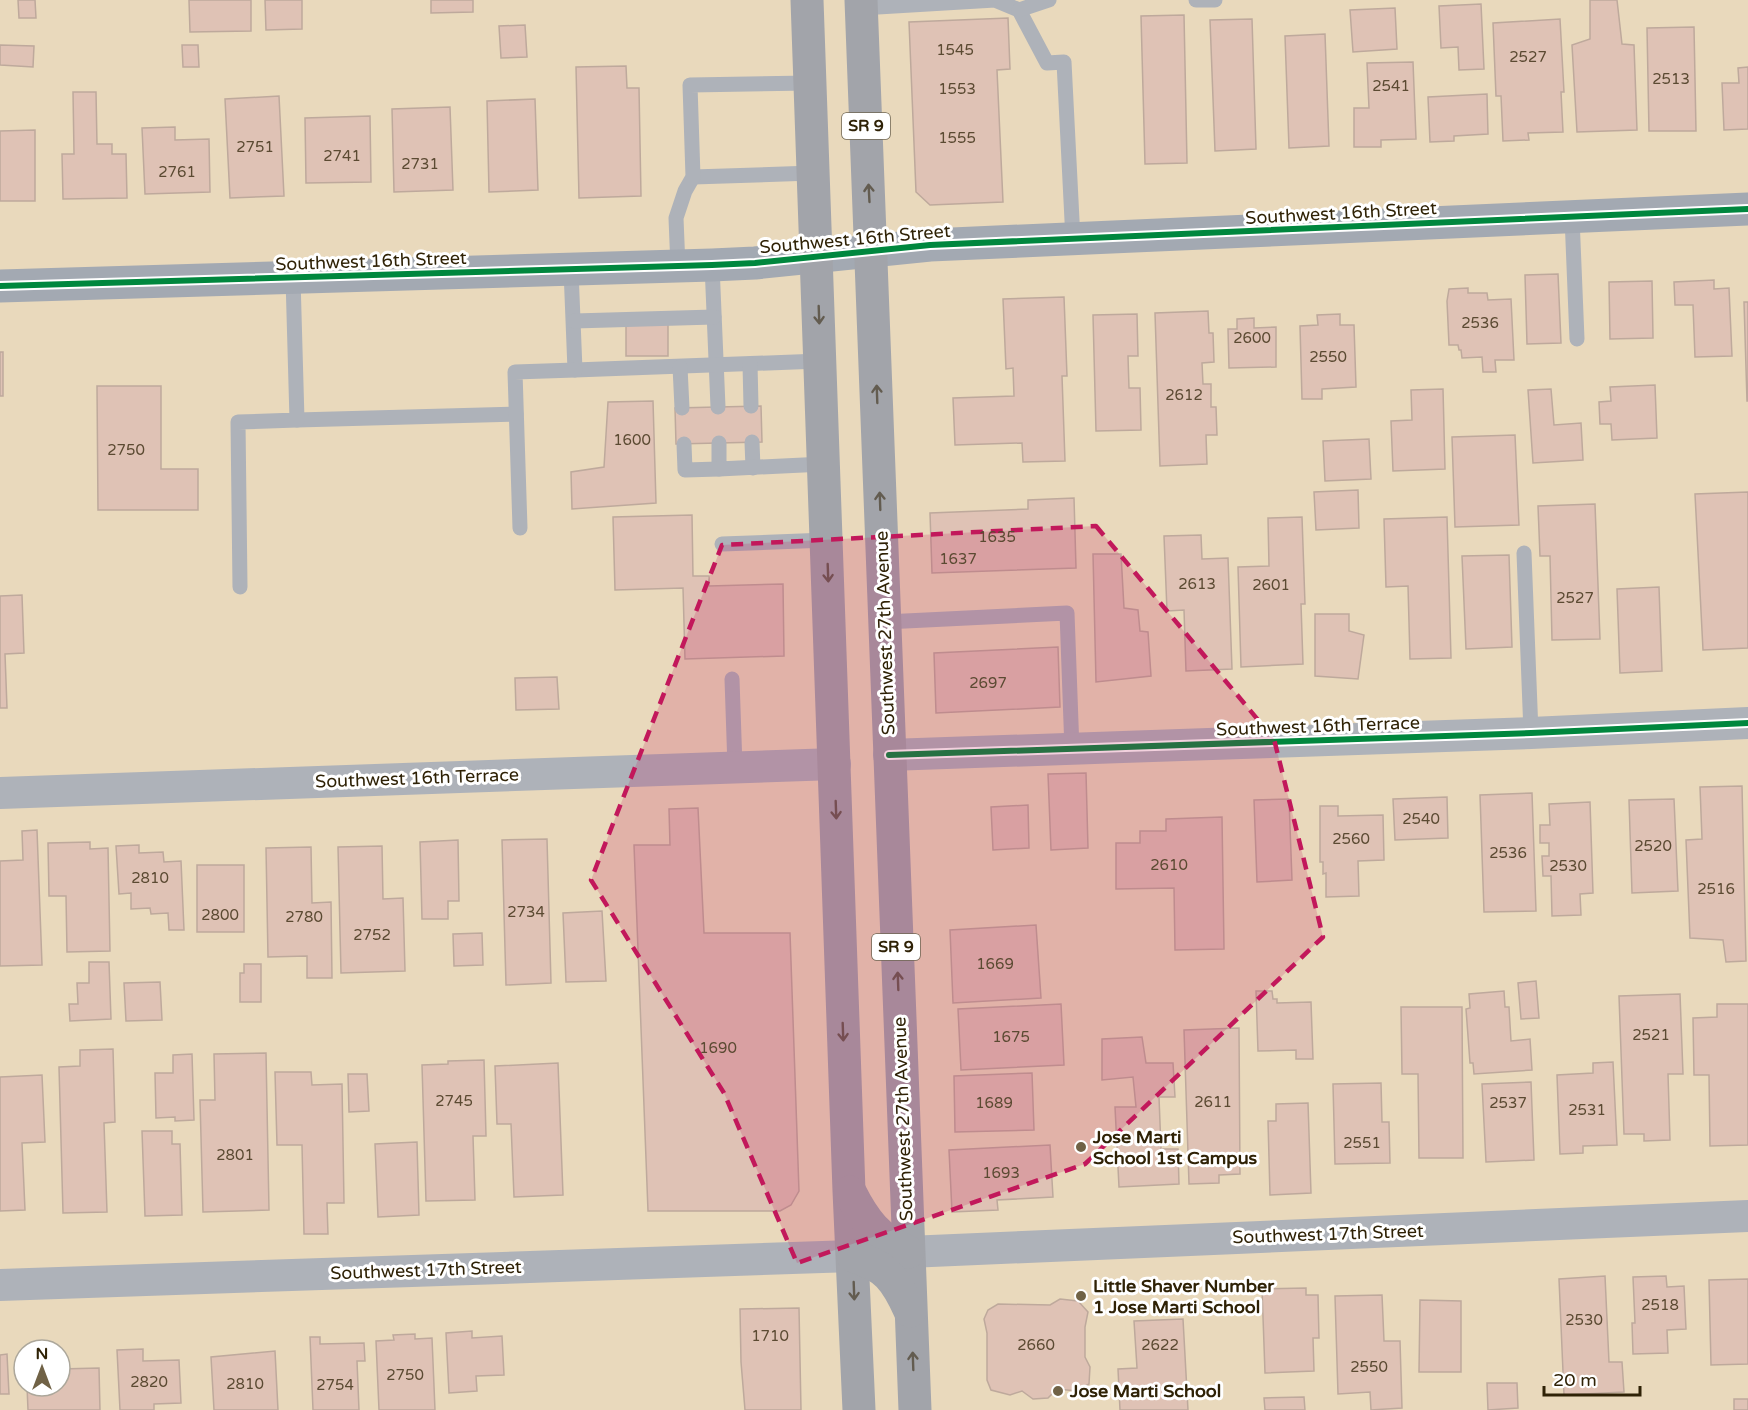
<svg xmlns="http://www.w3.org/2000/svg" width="1748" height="1410" font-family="'Varela Round',sans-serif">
	<rect width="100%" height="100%" fill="#e9d9bc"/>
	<g fill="#dfc2b5" stroke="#bea99c" stroke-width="1.5">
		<path d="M18,0H35L36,18H19Z"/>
		<path d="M189,0H251V31L190,32Z"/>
		<path d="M265,0H302V29L266,30Z"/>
		<path d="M431,0H473V12L431,13Z"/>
		<path d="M1590,0H1617L1622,44L1634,45L1637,130L1577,132L1572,45L1590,39Z"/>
		<path d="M1481,4L1484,69L1459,70L1458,47L1441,48L1439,6Z"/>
		<path d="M1395,8L1397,49L1353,52L1350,10Z"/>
		<path d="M1184,15L1187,163L1145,164L1141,16Z"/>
		<path d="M1008,18L1010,69L997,70L1003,202L930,205L916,192L909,22Z"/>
		<path d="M1252,19L1256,149L1215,151L1210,20Z"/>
		<path d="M1560,19L1564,92H1561L1563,132L1528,133L1529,140L1503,141L1501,96H1496L1493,23Z"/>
		<path d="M525,25L527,57L501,58L499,26Z"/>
		<path d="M1694,27L1696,131H1649L1647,28Z"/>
		<path d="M1325,34L1329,146L1289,148L1285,36Z"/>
		<path d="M0,45L34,46L33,67L0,65Z"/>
		<path d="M182,45H198L199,67H183Z"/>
		<path d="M1413,62L1416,139L1381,140V147H1354V108H1369L1367,63Z"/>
		<path d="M626,66L627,88H639L641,196L579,198L576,67Z"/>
		<path d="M1748,67V129L1724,130L1722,83H1739L1738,68Z"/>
		<path d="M73,92H96L97,144H112V154H126L127,198L63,199L62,154H74Z"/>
		<path d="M1487,94L1488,134L1454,136V141L1430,142L1428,97Z"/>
		<path d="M279,96L284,196L230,198L225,99Z"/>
		<path d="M535,99L538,190L489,192L487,101Z"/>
		<path d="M450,107L453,190L394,192L392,109Z"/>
		<path d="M370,116L371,182L306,183L305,118Z"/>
		<path d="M175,127V140L209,139L210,192L145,194L142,128Z"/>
		<path d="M35,130V201H0V131Z"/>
		<path d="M1558,274L1561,343L1527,344L1525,275Z"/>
		<path d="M1714,280V289L1729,288L1732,356L1695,357L1693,305H1675L1674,282Z"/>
		<path d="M1652,281L1653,338L1610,339L1609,282Z"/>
		<path d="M1468,288V293H1487L1488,300L1511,299L1514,360H1495L1496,372H1483L1482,357L1462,358L1461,350H1459L1458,345H1449L1447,301L1449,289Z"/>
		<path d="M1064,297L1067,376H1062L1065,461L1023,462L1022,443L955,445L953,398L1014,396L1013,368L1006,369L1003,299Z"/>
		<path d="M1744,302H1748V401H1747Z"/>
		<path d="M1208,311L1209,333H1213L1214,362L1202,363L1203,384H1211V407H1216L1217,435H1206L1207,464L1160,466L1155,313Z"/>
		<path d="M1137,314L1138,356H1128L1129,388H1140L1141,430L1096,431L1093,315Z"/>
		<path d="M1340,314V325H1354L1356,387L1322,389V399H1302L1300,326L1318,325L1317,315Z"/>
		<path d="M1254,318V328L1276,327V367L1229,368L1228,329H1237V319Z"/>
		<rect x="626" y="323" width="42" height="33"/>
		<rect x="0" y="352" width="3" height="44"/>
		<path d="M1655,385L1657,438L1612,440L1611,424H1600L1599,402L1611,401L1610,387Z"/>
		<path d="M97,386H161V469H198V510H98Z"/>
		<path d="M1443,389L1445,469L1393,471L1391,421L1412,420L1411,390Z"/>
		<path d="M1551,389L1554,425L1581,423L1583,460L1533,463L1528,390Z"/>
		<path d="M653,401L656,503L572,509L571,472L604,467L608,402Z"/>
		<path d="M761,406L762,442L676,444L675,408Z"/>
		<path d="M1515,435L1519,525L1455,527L1452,437Z"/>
		<path d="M1369,439L1371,479L1325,481L1323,441Z"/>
		<path d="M1358,490L1359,528L1316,530L1314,492Z"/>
		<path d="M1748,492V648L1703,650L1695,494Z"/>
		<path d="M1074,498L1076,568L932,573L930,513L1028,509V500Z"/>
		<path d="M1595,504L1600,639L1552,640L1550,556H1540L1538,506Z"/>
		<path d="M692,515L693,576H709V586L783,584L784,656L685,659L683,588L615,590L613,517Z"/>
		<path d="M1302,517L1305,604H1301L1303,664L1241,667L1238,567L1269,566L1268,518Z"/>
		<path d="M1447,517L1451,658L1410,659L1408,586L1386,587L1384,519Z"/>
		<path d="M1201,535L1202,559L1228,558L1232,669L1186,671L1184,610L1167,611L1164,536Z"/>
		<path d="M1093,554H1121L1124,608L1138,610L1140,631L1148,632L1151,676L1096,682Z"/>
		<path d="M1509,555L1512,647L1466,649L1462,556Z"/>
		<path d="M1659,587L1662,671L1620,673L1617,589Z"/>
		<path d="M22,595L24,653L5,654L7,708H0V596Z"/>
		<path d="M1315,614H1349V631L1364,635L1358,679L1315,676Z"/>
		<path d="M1058,647L1060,707L936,713L934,653Z"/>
		<path d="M557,677L559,709L516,710L515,678Z"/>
		<path d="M1086,773L1088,848L1051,850L1048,774Z"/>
		<path d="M1742,786L1746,961L1726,962L1723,940L1690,938L1686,840L1702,839L1700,787Z"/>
		<path d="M1532,793L1536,911L1484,912L1480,795Z"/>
		<path d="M1447,797L1448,838L1395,840L1393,799Z"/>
		<path d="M1289,799L1292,880L1257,882L1254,800Z"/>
		<path d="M1674,799L1678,891L1632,893L1629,800Z"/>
		<path d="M1590,802L1593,893L1580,894L1581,915L1552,916L1551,876H1543L1542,856H1549V843H1540V825H1550L1549,804Z"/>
		<path d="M1028,805L1029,848L993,850L991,807Z"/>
		<path d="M1320,806H1338V816L1383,815L1384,860L1358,861L1359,896L1326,897V873L1323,874V862H1320Z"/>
		<path d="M698,808L704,933H790L799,1191L791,1205L780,1211H648L634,845H670L669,809Z"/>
		<path d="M1222,817L1224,949L1175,950L1174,888L1116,889V843H1140V831H1166V819Z"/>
		<path d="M37,830L42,965L0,966V861L23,860L22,831Z"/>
		<path d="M547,839L551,983L506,985L502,840Z"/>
		<path d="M458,840L459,901H448V919H422L420,842Z"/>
		<path d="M90,842V849L108,848L110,951L67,952L66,896H49L48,843Z"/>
		<path d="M139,845V853L163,852L164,862L181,861L184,930H169L168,913L151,914L150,908L131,909V893L119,894L116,846Z"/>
		<path d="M382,846L383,899L403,898L405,971L341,973L338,847Z"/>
		<path d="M311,847L312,903L331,902L332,978H307V956L268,957L266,848Z"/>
		<rect x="197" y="865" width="47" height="67"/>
		<path d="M602,911L606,981L566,982L563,913Z"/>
		<path d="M1036,925L1041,998L953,1003L950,930Z"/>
		<path d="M482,933L483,965L454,966L453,934Z"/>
		<path d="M89,962H109L111,1019L70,1021L69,1004H78L77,983H89Z"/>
		<path d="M244,964H261V1002H240V973H244Z"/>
		<path d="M1536,981L1539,1018L1521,1019L1518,983Z"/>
		<path d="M160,982L162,1020L126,1021L124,983Z"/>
		<path d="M1256,991H1272L1273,999H1277V1003L1311,1002L1313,1059H1296V1050L1258,1051Z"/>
		<path d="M1504,991L1505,1007H1509L1511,1041L1530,1039L1532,1070L1474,1074L1473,1063H1470L1466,1009L1470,1008L1469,994Z"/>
		<path d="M1680,994L1683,1074H1668L1670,1140L1644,1141V1134H1624L1619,996Z"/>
		<path d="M1061,1004L1064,1065L961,1070L958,1009Z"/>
		<path d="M1717,1004H1748V1145L1710,1146L1709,1075H1694L1693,1018L1717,1017Z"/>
		<path d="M1401,1007H1462L1463,1158H1419L1418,1074H1402Z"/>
		<path d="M1239,1028L1240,1174L1219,1175V1183L1189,1184L1184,1030Z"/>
		<path d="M1142,1037L1146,1063H1173L1175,1097H1159L1161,1149H1178L1179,1184L1119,1187L1115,1107H1136L1133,1077L1102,1080V1039Z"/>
		<path d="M113,1049L115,1122L104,1123L107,1212L63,1213L59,1067L80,1066V1050Z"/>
		<path d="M266,1053L269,1210L203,1212L200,1100H215L214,1054Z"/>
		<path d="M192,1054L194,1120L175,1121V1117L156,1118L155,1073H173V1055Z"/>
		<path d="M484,1060L486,1136H473L475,1200L426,1201L422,1065L448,1064V1061Z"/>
		<path d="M1613,1062L1617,1145L1583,1146V1153L1560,1154L1557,1075L1593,1073V1063Z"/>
		<path d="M558,1063L563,1195L514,1197L511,1124H497L495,1066Z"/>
		<path d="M275,1072H311L312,1085L342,1084L344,1203H327L328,1234H304L302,1145H277Z"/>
		<path d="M1032,1073L1034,1130L955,1132L954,1076Z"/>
		<path d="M348,1074H367L369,1111L349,1112Z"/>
		<path d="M42,1075L45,1142L22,1143L25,1210L0,1211V1077Z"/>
		<path d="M1531,1082L1534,1160L1486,1162L1482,1084Z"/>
		<path d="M1381,1083L1382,1122H1389L1390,1163L1335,1164L1333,1084Z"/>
		<path d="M1308,1103L1311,1193L1270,1195L1268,1121H1276V1104Z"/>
		<path d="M142,1131H172V1144H180L182,1215L145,1216Z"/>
		<path d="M417,1142L419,1215L378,1217L375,1144Z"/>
		<path d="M1050,1145L1053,1197L997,1200L998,1210L952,1212L949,1150Z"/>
		<path d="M1605,1276L1609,1362H1622L1624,1392L1564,1395L1559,1279Z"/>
		<path d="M1666,1276L1667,1287L1684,1286L1686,1329L1667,1330L1668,1353L1633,1354L1632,1323H1635L1633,1277Z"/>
		<path d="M1748,1279V1364L1711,1365L1709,1280Z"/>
		<path d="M1306,1288V1295H1318L1319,1338H1313L1314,1371L1265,1373L1262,1289Z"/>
		<path d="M1382,1295L1384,1341H1400L1402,1408L1371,1410L1370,1392L1338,1394L1335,1296Z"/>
		<path d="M1060,1299L1078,1301L1088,1312L1085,1327V1357L1090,1367L1089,1384L1077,1391L1057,1389L1048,1398L1033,1399L1022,1391L1010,1395L991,1390L987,1380V1333L984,1319L988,1310L998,1304L1050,1305Z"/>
		<path d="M1420,1300L1461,1301V1372H1419Z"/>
		<path d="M799,1308L801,1410H745L741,1362L740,1309Z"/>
		<path d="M1183,1319L1188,1410H1120L1118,1369L1137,1368L1134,1321Z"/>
		<path d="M472,1331V1338L502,1336L504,1375L476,1376L477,1391L449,1393L446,1333Z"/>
		<path d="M415,1334V1339L432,1338L435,1410H379L376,1341L394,1340L393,1335Z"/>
		<path d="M310,1337H320V1344L364,1343L365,1361H357L359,1410H313Z"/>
		<path d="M143,1349V1361L179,1360L181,1403L154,1404V1410H120L117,1350Z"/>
		<path d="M275,1351L278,1410H214L211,1357Z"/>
		<path d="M7,1354L9,1394H0V1355Z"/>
		<path d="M99,1368L100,1410H28L27,1386H60V1369Z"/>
		<path d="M1487,1383H1517L1518,1408L1488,1410Z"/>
		<path d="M1304,1397L1305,1410H1265L1264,1398Z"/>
		<rect x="1734" y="1399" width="14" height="11"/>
	</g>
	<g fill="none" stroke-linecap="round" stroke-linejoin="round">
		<g stroke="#aeb2b9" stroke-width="15">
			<path d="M1196,0H1215"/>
			<path d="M861,8L995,0L1019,10L1047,63L1064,62L1073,240"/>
			<path d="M1019,10L1049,0"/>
			<path d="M693,177L813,173"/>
			<path d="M1572,217L1577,339"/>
			<path d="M712,265L718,407"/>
			<path d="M678,267L676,218L685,191L693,177L690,85L809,83"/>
			<path d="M571,270L575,370L820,361"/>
			<path d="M574,321L714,317"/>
			<path d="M750,364L751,406"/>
			<path d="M680,367L682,408"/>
			<path d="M297,420L516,414"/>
			<path d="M752,442L753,468"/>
			<path d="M719,443V469L824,464"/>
			<path d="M684,444L685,470L719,469"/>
			<path d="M520,528L515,372L575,370"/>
			<path d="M722,544L827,540"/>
			<path d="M1524,553L1531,733"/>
			<path d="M240,587L238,422L297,420L293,278"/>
			<path d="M885,622L1067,613L1072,750"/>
			<path d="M732,679L735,767"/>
		</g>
		<g stroke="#aeb2b9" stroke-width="32">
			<path d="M889,755L1531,733L1748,723"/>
			<path d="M0,793L835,764"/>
			<path d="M908,1252L1748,1216"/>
			<path d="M0,1285L853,1256"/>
		</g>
		<path stroke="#a3a9b2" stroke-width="33" d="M0,286L712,265L755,263L930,245L1748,209"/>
		<g stroke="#a2a4aa" stroke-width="33">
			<path d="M807,0L849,1191L859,1410"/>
			<path d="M861,0L915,1410"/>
			<path d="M850,1192C865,1222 878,1238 908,1252"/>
			<path d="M853,1256C886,1266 896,1280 910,1311"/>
		</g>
		<defs>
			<g id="cycleway">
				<path d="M0,286L712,265L755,263L930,245L1748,209"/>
				<path d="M889,755L1531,733L1748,723"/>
			</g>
		</defs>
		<use href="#cycleway" stroke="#fff" stroke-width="10"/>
		<use href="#cycleway" stroke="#00873e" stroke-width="6"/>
	</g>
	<defs><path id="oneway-shaft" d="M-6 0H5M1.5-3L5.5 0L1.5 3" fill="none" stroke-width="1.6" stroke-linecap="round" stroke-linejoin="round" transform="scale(1.5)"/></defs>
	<g stroke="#635c50">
		<use href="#oneway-shaft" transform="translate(869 193) rotate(-93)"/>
		<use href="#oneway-shaft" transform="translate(819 315) rotate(88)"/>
		<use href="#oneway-shaft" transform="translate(877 394) rotate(-92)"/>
		<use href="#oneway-shaft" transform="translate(880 501) rotate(-92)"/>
		<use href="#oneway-shaft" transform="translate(828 573) rotate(88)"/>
		<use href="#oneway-shaft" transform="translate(836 810) rotate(88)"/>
		<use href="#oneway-shaft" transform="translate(898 981) rotate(-92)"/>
		<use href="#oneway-shaft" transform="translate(843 1032) rotate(88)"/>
		<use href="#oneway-shaft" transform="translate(854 1291) rotate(88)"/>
		<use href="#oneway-shaft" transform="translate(913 1361) rotate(-92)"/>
	</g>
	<path fill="#c2185b" fill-opacity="0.2" stroke="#c2185b" stroke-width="4.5" stroke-dasharray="12 8" stroke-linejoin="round" d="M1096,526L1274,739L1323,937L1085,1164L797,1263L724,1093L591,880L722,545Z"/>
	<g fill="#706246" stroke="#fff" stroke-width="2">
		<circle cx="1081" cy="1147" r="6"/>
		<circle cx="1081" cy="1296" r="6"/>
		<circle cx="1058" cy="1391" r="6"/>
	</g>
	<g text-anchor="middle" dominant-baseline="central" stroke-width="6" stroke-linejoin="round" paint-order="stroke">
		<g font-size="15" fill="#5b4a32">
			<text x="955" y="50">1545</text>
			<text x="1528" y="57">2527</text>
			<text x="1671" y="79">2513</text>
			<text x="1391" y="86">2541</text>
			<text x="957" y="89">1553</text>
			<text x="957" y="138">1555</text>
			<text x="255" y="147">2751</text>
			<text x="342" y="156">2741</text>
			<text x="420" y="164">2731</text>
			<text x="177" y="172">2761</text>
			<text x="1480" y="323">2536</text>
			<text x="1252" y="338">2600</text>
			<text x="1328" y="357">2550</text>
			<text x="1184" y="395">2612</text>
			<text x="632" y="440">1600</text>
			<text x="126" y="450">2750</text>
			<text x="997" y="537">1635</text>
			<text x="958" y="559">1637</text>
			<text x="1197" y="584">2613</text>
			<text x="1271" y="585">2601</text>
			<text x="1575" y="598">2527</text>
			<text x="988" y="683">2697</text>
			<text x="1421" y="819">2540</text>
			<text x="1351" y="839">2560</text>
			<text x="1653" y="846">2520</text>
			<text x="1508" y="853">2536</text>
			<text x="1169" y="865">2610</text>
			<text x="1568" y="866">2530</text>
			<text x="150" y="878">2810</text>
			<text x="1716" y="889">2516</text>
			<text x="526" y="912">2734</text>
			<text x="220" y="915">2800</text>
			<text x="304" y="917">2780</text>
			<text x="372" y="935">2752</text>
			<text x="995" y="964">1669</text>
			<text x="1651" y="1035">2521</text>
			<text x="1011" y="1037">1675</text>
			<text x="718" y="1048">1690</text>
			<text x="454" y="1101">2745</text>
			<text x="1213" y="1102">2611</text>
			<text x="994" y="1103">1689</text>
			<text x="1508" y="1103">2537</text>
			<text x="1587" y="1110">2531</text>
			<text x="1362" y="1143">2551</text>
			<text x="235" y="1155">2801</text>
			<text x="1001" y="1173">1693</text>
			<text x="1660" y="1305">2518</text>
			<text x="1584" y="1320">2530</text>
			<text x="770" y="1336">1710</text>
			<text x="1036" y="1345">2660</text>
			<text x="1160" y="1345">2622</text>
			<text x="1369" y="1367">2550</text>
			<text x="405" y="1375">2750</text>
			<text x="149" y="1382">2820</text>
			<text x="245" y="1384">2810</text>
			<text x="335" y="1385">2754</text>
		</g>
		<g fill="#fff" stroke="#6d6451" stroke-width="1.5">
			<rect x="842" y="113" width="48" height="26" rx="4.5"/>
			<rect x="872" y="934" width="48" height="26" rx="4.5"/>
		</g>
		<g font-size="16" font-weight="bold" fill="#2f2206">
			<text x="866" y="126">SR 9</text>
			<text x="896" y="947">SR 9</text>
		</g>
		<g font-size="18" fill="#2f2206" stroke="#fff">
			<text transform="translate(1341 213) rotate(-3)">Southwest 16th Street</text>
			<text transform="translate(855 239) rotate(-5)">Southwest 16th Street</text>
			<text transform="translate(371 261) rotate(-2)">Southwest 16th Street</text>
			<text transform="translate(885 633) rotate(-92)">Southwest 27th Avenue</text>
			<text transform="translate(1318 726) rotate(-2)">Southwest 16th Terrace</text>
			<text transform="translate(417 778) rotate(-2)">Southwest 16th Terrace</text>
			<text transform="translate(903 1119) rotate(-92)">Southwest 27th Avenue</text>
			<text transform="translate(1328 1234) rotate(-2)">Southwest 17th Street</text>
			<text transform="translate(426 1270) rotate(-2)">Southwest 17th Street</text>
		</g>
		<g font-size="18" font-weight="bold" fill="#2f2206" stroke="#fff" text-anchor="start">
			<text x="1093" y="1137">Jose Marti<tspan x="1093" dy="21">School 1st Campus</tspan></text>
			<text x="1093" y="1286">Little Shaver Number<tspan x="1093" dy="21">1 Jose Marti School</tspan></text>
			<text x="1070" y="1391">Jose Marti School</text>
		</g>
	</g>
	<g transform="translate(42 1368)"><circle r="28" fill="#ffffff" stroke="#aca79b" stroke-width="1.5"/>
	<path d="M0-4.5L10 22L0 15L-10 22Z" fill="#706246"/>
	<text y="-9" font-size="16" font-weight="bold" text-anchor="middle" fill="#2f2206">N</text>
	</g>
	<path d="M1544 1386v9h96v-9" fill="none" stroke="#2f2206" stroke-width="3"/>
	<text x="1553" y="1386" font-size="18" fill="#2f2206" stroke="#ffffff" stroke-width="4.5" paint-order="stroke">20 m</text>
</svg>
